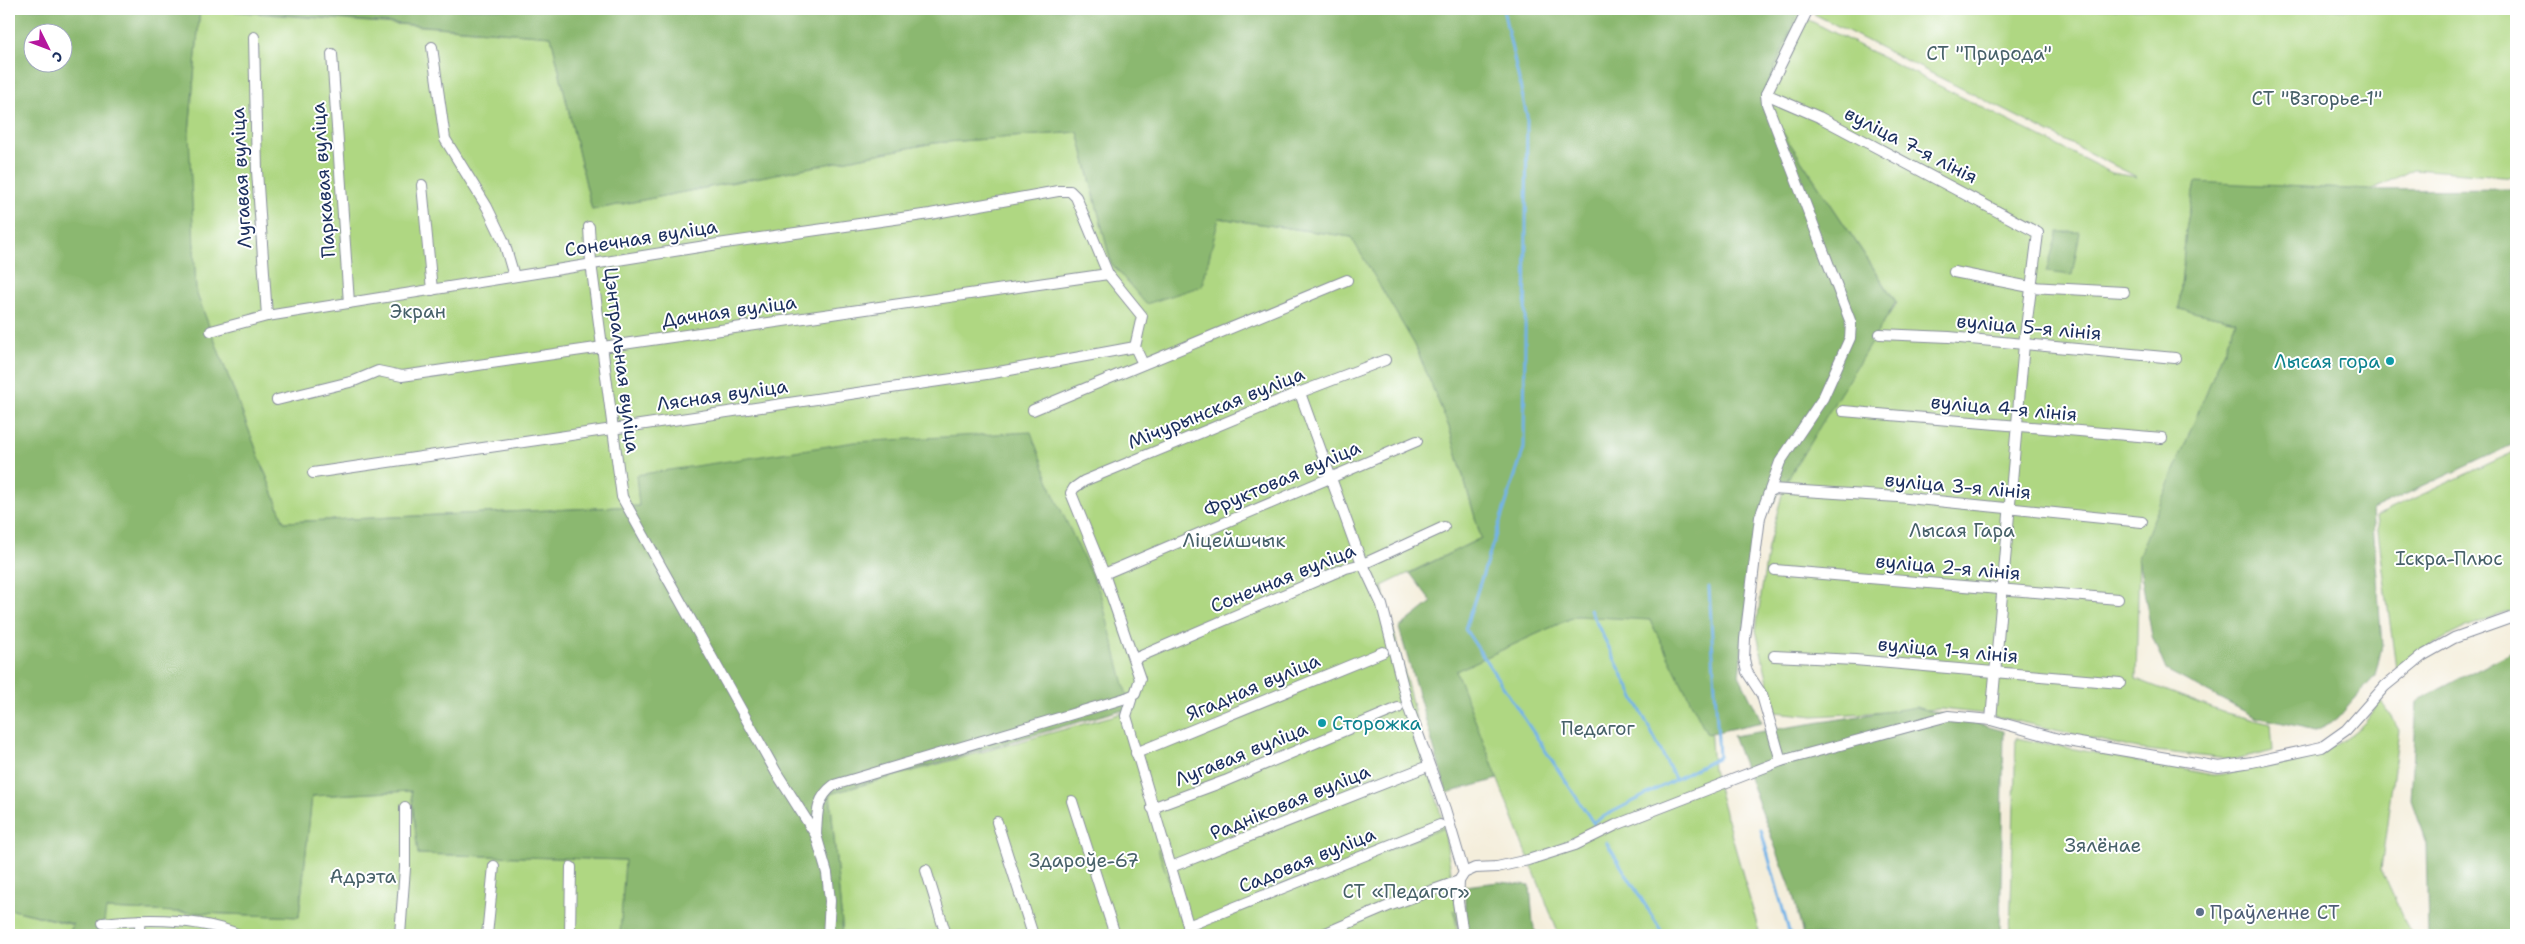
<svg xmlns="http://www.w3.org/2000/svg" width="2525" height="944" font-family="'Shantell Sans',sans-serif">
	<rect width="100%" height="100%" fill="#fff"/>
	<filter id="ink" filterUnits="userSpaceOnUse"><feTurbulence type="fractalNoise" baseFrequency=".02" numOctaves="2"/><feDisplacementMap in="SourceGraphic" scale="10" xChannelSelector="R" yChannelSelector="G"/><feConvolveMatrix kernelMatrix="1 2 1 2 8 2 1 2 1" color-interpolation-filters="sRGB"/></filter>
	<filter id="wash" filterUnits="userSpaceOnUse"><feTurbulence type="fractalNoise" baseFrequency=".0096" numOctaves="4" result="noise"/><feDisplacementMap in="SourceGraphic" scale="20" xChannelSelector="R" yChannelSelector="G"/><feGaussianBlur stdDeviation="1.12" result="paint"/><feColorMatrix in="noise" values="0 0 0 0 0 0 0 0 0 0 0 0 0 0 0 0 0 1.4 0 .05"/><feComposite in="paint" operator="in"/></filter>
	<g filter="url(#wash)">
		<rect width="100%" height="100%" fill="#f4eedb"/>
		<g fill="#afd782" stroke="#658370">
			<path d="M200,9L551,36L592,210L934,143L1078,132L1111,263L1202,286L1218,218L1352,237L1415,345L1449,427L1481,538L1382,586L1444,827L1186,929L1158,849L1185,930L1444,828L1461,935L1454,910L1458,935H843L830,794L1130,711L637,475L640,506L284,522L196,292L189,145L9,129L189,133Z"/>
			<path d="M1818,9H2516V177L2414,169L2371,190L2195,183L2186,229L2179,309L2236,321L2139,557L2136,679L2222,712L2271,724L2273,751L2236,760L2138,749L1985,714L1941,709L1814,716L1775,712L1756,630L1768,547L1788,472L1831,398L1897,303L1761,100L1797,14L2092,163L2112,173L2137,177L1814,14Z"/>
			<path d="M2516,451V610C2468,622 2435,642 2396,669L2376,516Z"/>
			<path d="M1701,588L1713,770L1760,935H1559L1455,671L1576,616Z"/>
			<path d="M2381,701L2399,730L2381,869L2411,935H2010L2016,738L2213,775L2223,774C2275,764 2317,763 2359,728C2368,721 2374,709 2381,701Z"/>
			<path d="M412,791L418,854L626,860L620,935H102L105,909L299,917L312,796Z"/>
			<path d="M9,909L73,925L68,935H9Z"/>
		</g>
		<g fill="#8bb870" stroke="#537467" fill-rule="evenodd">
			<path d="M9,9H200L189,133L196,292L284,522L639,506L636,475L855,442L1031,432L1053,493L1100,593L1131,711H1117L830,794L843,935H620L625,860L418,854L411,791L312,796L299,917L106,909L102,935H68L73,924L9,909ZM32,32H62V62H32Z"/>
			<path d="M215,9H1800L1761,100L1896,302L1756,531L1739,675L1762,722L1707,734L1650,620L1576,616L1456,671L1498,779L1447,793L1399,628L1432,602L1410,573L1481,538L1449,427L1415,345L1351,237L1219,218L1202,286L1146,304L1111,263L1078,132L934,143L592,210L551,36Z"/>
			<path d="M2195,182L2371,190L2516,189V443L2372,510L2382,646L2375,676L2336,720L2316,730L2255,717L2166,670L2152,636L2138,557L2236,321L2179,309L2186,229Z"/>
			<path d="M2058,232H2080L2072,275L2046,272Z"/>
			<path d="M2516,649V935H2428L2426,843L2411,800L2417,701Z"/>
			<path d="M1916,707L2004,731L2000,935H1803L1792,891L1733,736Z"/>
			<path d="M1499,882L1530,885L1533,924L1538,935H1465V886Z"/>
		</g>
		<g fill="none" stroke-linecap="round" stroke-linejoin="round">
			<g stroke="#73b4e8" stroke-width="3">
				<path d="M1503,9L1527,116L1524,448L1465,629L1596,827"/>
				<path d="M1590,610L1675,779"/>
				<path d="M1593,822L1719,757L1709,587"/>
				<path d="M1761,830L1790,935"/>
				<path d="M1606,842L1664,935"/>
			</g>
		</g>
	</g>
	<g filter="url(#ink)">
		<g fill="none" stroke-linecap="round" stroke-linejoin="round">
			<defs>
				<g id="minor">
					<path d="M254,37L257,171L267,316"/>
					<path d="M432,47L445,139L487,207L504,242L514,276"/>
					<path d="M332,54L349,303"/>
					<path d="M1766,94L1819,117L2038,233L2024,344L1991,720"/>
					<path d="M422,185L432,290"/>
					<path d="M589,227L591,263L622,497L776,772L816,835L827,873L830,901L828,935"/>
					<path d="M1954,272L2030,287L2124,292"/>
					<path d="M1108,274L1142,316L1135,347L1143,364"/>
					<path d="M211,331L267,316L718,244L930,214L1058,191H1070L1076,197L1108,274L402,376L378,371L354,381L277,400"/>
					<path d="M1880,334L1949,337L2175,358"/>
					<path d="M1300,393L1360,558L1382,605L1408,706L1445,809L1464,873"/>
					<path d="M1033,410L1347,280"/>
					<path d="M1843,411L2162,438"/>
					<path d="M313,473L993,373L1135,347"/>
					<path d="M1771,489L1898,497L2142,522"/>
					<path d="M1775,570L2118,599"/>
					<path d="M1104,574L1417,441"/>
					<path d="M1774,656L1855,660L2120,683"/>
					<path d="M1134,659L1346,568L1363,564L1444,527"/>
					<path d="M1136,753L1383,652"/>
					<path d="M1781,761L1762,695L1747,672L1744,659L1745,639L1760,517L1780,462L1823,398L1850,338L1851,323L1767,104L1766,94L1808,9"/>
					<path d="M1072,801L1115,935"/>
					<path d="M1152,808L1225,781L1398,708"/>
					<path d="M997,822L1033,935"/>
					<path d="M816,835C817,814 816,798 834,785L1126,698"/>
					<path d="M1171,867L1423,768"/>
					<path d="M926,870L946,935"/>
					<path d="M103,923C147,918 198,918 240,935"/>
					<path d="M1188,926L1440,825"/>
					<path d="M139,935L141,920"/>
					<path d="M400,935L405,868V807"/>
					<path d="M487,935L494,866"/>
					<path d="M570,935L571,867"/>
					<path d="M1191,935L1126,716L1131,700L1126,698L1135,694L1140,679L1104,574L1071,493L1074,488L1084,481L1280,400L1385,360"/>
					<path d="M1321,935L1391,905L1459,881"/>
					<path d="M1463,935L1458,902L1459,881L1464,873L1475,868L1497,867L1528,860L1575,845L1616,825L1781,761L1948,716L1991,720L2062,740L2219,767L2252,762L2322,747L2346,730L2385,686L2422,656L2454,638L2516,616"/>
				</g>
			</defs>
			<use href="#minor" stroke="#888e9c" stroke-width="12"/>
			<use href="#minor" stroke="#fff" stroke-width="10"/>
		</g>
	</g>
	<g fill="#0f9aa8" stroke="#fff" stroke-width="2">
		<circle cx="2390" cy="361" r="5"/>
		<circle cx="1322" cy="723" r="5"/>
	</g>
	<circle fill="#5c6f8a" stroke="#fff" stroke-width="2" cx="2200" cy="912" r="5"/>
	<g text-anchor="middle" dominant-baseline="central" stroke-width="4" stroke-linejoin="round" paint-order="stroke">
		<g font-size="19" fill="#476169" stroke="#fff">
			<text x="1989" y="53">СТ "Природа"</text>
			<text x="2317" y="98">СТ "Взгорье-1"</text>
			<text x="418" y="311">Экран</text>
			<text x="1962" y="530">Лысая Гара</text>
			<text x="1234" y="540">Ліцейшчык</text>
			<text x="2449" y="558">Іскра-Плюс</text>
			<text x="1598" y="728">Педагог</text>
			<text x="2103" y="845">Зялёнае</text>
			<text x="1084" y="860">Здароўе-67</text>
			<text x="363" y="876">Адрэта</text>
			<text x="1406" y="891">СТ «Педагог»</text>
		</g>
		<g font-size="19" fill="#1b2f5e" stroke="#fff">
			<text transform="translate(1911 145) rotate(27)">вуліца 7-я лінія</text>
			<text transform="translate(241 178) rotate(-93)">Лугавая вуліца</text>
			<text transform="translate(323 180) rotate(-94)">Паркавая вуліца</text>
			<text transform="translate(641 238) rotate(-9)">Сонечная вуліца</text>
			<text transform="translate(729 311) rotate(-8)">Дачная вуліца</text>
			<text transform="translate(2029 327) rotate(5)">вуліца 5-я лінія</text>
			<text transform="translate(622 360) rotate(83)">Цэнтральная вуліца</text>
			<text transform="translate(722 395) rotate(-8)">Лясная вуліца</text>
			<text transform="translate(1216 408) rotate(-22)">Мічурынская вуліца</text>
			<text transform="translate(2004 408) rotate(5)">вуліца 4-я лінія</text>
			<text transform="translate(1282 479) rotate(-23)">Фруктовая вуліца</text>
			<text transform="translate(1958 486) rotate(5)">вуліца 3-я лінія</text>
			<text transform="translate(1948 567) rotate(5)">вуліца 2-я лінія</text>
			<text transform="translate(1283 578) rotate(-22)">Сонечная вуліца</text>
			<text transform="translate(1948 650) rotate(5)">вуліца 1-я лінія</text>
			<text transform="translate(1253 687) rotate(-23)">Ягадная вуліца</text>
			<text transform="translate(1241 754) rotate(-22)">Лугавая вуліца</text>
			<text transform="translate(1290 802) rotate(-22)">Радніковая вуліца</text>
			<text transform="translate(1307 860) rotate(-22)">Садовая вуліца</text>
		</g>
		<g font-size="19" fill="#0d838f" stroke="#fff" text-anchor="end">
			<text x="2380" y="361">Лысая гора</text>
			<text x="1332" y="723" text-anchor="start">Сторожка</text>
		</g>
		<g font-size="19" fill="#4e5e75" stroke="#fff" text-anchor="start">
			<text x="2210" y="912">Праўленне СТ</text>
		</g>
	</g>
	<rect width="2525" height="944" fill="none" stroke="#fff" stroke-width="30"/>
	<g transform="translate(48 48) rotate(132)"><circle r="24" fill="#ffffff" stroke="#a4acbf"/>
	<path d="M0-4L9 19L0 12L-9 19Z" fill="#b5179e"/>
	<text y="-8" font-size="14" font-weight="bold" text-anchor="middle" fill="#1b2f5e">С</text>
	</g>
</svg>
